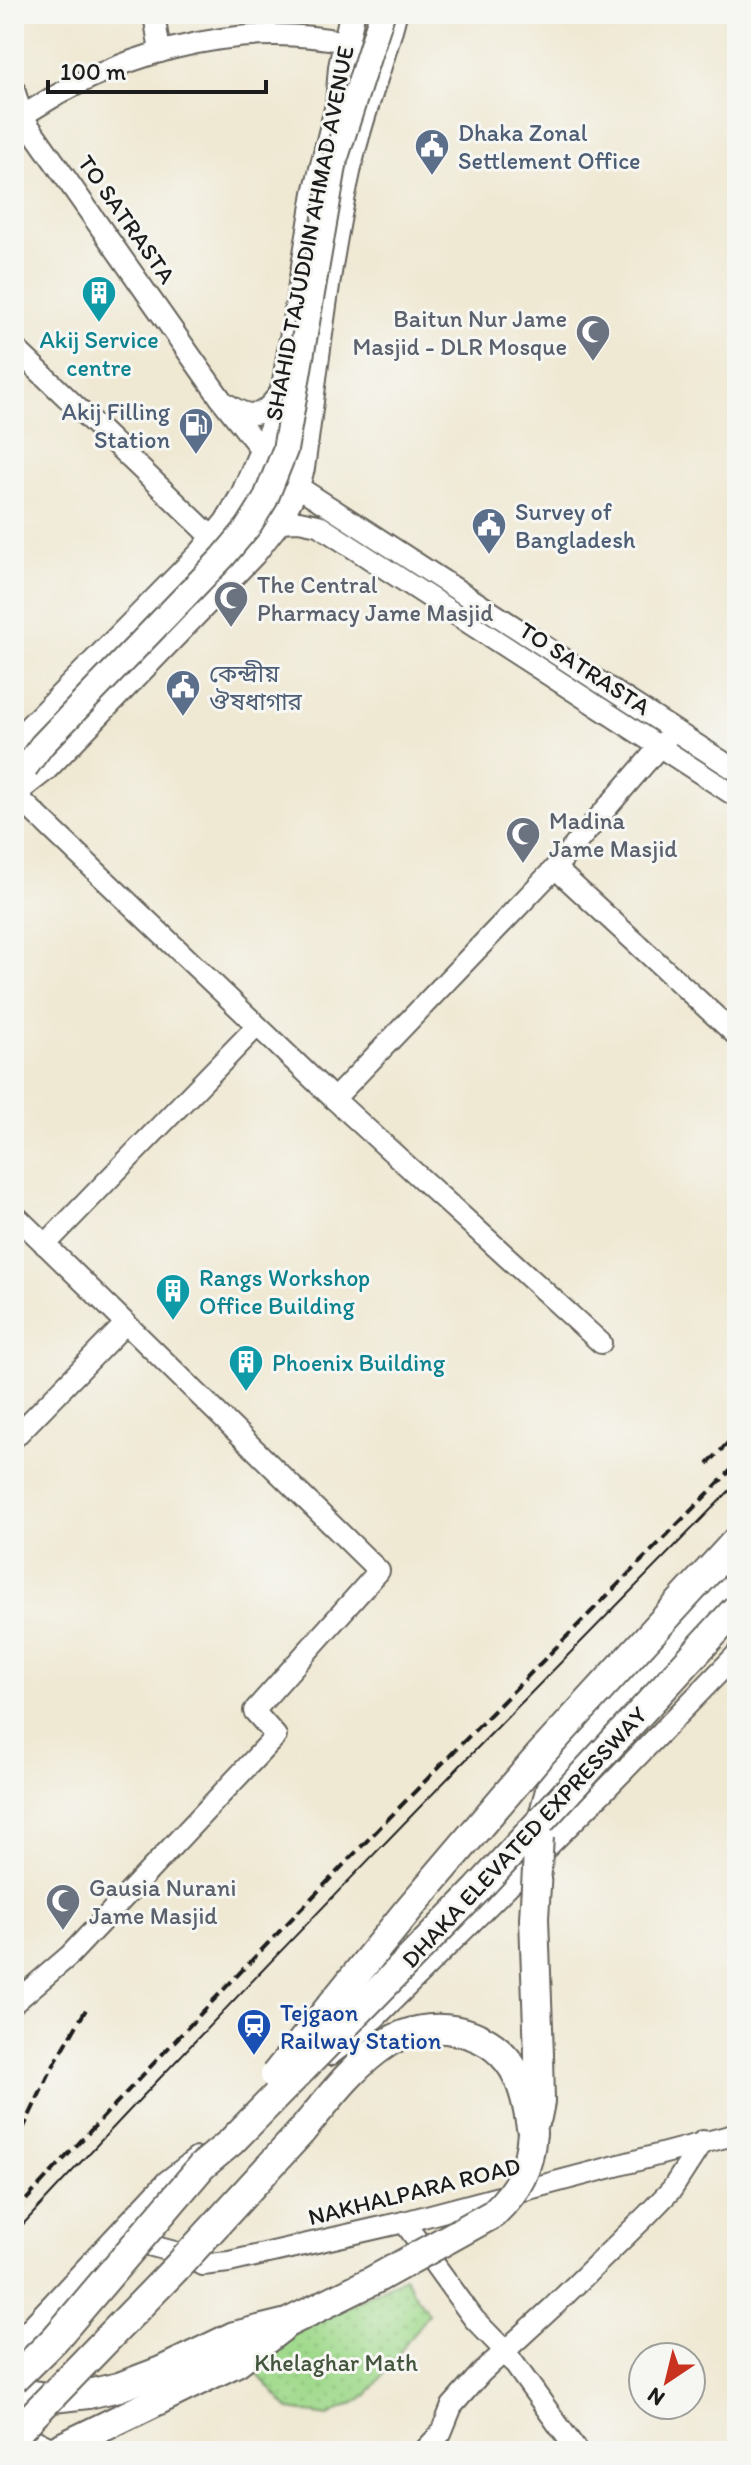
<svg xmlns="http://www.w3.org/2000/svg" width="751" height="2465" font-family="Itim,'Noto Sans Bengali',sans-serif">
	<defs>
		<pattern id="park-dots" width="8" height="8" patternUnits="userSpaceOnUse" patternTransform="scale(2)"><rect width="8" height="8" fill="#a1da8d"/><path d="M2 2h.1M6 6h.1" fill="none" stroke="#8aba79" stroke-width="1.8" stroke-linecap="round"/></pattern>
	</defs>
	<rect width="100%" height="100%" fill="#f6f6f2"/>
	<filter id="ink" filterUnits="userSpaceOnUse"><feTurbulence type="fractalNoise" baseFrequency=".0125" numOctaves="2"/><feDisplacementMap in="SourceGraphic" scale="16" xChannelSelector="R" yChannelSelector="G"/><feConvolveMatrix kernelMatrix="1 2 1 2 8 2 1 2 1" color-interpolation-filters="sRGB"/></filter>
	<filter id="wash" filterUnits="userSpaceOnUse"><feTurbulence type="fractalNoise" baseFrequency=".006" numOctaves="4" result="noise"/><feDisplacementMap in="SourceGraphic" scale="32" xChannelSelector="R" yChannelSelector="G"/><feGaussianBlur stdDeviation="1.8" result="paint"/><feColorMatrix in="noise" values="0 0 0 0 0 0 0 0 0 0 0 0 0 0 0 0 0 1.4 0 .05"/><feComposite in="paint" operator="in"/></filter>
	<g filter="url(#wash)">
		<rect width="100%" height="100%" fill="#efe8d2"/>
		<path fill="url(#park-dots)" stroke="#5e7b54" stroke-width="2" d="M404,2277L428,2314L367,2396L328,2416L290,2410L247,2363L279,2342Z"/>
	</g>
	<g filter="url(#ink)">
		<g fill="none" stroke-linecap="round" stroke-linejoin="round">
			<defs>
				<g id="minor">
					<path d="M154,14L160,52"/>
					<path d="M14,89L22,116L221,399L263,452"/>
					<path d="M14,122C108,56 231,19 345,42"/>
					<path d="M14,347L214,539"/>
					<path d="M227,404C255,422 264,415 282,390"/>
					<path d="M297,486L737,771"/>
					<path d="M278,522L299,521L318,525L737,797"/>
					<path d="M14,793L334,1099L601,1343"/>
					<path d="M555,868L737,1036"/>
					<path d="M334,1099L555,868L667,738"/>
					<path d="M14,1214L379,1571L254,1711L276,1736L70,1955L14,2003"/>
					<path d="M45,1245L257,1026"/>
					<path d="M14,1438L126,1323"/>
					<path d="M330,2055L363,2030L604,1791L737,1654"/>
					<path d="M404,2222L474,2319L505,2351L577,2451"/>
					<path d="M126,2239L182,2254L202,2265L229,2262L404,2222L737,2134"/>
					<path d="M14,2345L167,2181L197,2158"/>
					<path d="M424,2451L441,2433L452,2406L481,2373L554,2306L647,2215L672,2189L703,2141"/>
				</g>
				<g id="major">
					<path d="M257,479L274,475L297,486L302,468C316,369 326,269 348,172C359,118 381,68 394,14"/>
					<path d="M14,744L201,554L227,522L243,495L276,418L285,381L316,193L338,105L341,67L352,14"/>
					<path d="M14,793L46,768L253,554L278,522L297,486L287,477"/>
					<path d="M14,2432L52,2451"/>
				</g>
				<g id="highway">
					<path d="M541,1824L553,1779L587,1727L737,1568"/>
					<path d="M537,2117L540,2102L539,2055"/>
					<path d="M301,2132C327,2101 352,2066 387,2043C426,2018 487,2026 513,2068C525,2088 528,2110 532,2133"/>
					<path d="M14,2392L53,2398L88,2394L119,2387L161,2371L234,2336L287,2323"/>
					<path d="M54,2451L237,2362L281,2328"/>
				</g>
			</defs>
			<use href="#minor" stroke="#66635c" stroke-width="24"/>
			<use href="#major" stroke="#66635c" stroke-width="28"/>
			<use href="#highway" stroke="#66635c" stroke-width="32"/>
			<use href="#minor" stroke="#fff" stroke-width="20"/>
			<use href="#major" stroke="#fff" stroke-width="24"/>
			<use href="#highway" stroke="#fff" stroke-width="28"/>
			<path stroke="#1c1c1c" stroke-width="2" d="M14,2234C250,1979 493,1731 737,1483"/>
			<g stroke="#1c1c1c" stroke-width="4" stroke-dasharray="12 6" stroke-linecap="butt">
				<path d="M708,1464L737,1433"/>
				<path d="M14,2148L51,2070L88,2006"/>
				<path d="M14,2213C249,1958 493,1711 737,1464"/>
			</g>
			<defs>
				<path id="major-bridge" d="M25,768L42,745L223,557L248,527L265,500L285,450L335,160L382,14"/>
				<g id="highway-bridge">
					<path d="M539,1837L534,1918L539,2055"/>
					<path d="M275,2075L408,1910L539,1756L737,1540"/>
					<path d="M287,2323L372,2281L493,2214C519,2189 529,2169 532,2133"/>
					<path d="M14,2379L55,2339L202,2166L231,2142L476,1891L737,1608"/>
					<path d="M14,2435L179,2265L301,2132"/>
				</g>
			</defs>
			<use href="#major-bridge" stroke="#66635c" stroke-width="28" stroke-linecap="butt"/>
			<use href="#highway-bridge" stroke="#66635c" stroke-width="32" stroke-linecap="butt"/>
			<use href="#major-bridge" stroke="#fff" stroke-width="24"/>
			<use href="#highway-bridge" stroke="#fff" stroke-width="28"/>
		</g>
	</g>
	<defs>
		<symbol id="civic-pin" viewBox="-11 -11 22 30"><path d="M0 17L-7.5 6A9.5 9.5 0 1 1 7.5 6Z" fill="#5c6f8a" stroke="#f6f6f2"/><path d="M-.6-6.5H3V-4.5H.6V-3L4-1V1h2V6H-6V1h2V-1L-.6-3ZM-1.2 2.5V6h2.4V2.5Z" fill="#fff"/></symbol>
		<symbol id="building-pin" viewBox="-11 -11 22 30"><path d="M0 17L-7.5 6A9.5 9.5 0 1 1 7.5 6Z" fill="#0f9aa8" stroke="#f6f6f2"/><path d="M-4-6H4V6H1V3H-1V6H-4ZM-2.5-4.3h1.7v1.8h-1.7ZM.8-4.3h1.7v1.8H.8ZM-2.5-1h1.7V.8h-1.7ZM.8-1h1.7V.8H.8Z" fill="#fff"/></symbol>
		<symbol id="mosque-pin" viewBox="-11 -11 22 30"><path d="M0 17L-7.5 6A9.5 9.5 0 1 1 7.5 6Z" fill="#6b7280" stroke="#f6f6f2"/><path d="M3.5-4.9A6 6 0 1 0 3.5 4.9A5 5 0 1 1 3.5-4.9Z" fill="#fff"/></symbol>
		<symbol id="fuel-pin" viewBox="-11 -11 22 30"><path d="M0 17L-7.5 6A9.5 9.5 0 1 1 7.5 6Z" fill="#5c6f8a" stroke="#f6f6f2"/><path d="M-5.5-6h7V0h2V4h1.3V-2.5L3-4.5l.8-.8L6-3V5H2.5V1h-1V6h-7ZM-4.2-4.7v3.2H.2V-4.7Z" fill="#fff"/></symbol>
		<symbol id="station-pin" viewBox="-11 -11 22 30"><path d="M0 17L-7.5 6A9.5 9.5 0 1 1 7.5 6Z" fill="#1a4fb4" stroke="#f6f6f2"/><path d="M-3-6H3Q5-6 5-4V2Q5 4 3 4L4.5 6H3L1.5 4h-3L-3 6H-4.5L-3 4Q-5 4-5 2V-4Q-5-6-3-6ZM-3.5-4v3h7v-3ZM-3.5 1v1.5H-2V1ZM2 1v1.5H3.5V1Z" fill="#fff"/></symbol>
	</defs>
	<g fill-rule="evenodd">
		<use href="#civic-pin" x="412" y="126" width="40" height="54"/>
		<use href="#building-pin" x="79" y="273" width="40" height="54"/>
		<use href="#mosque-pin" x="573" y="312" width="40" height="54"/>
		<use href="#fuel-pin" x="176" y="405" width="40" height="54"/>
		<use href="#civic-pin" x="469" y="505" width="40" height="54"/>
		<use href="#mosque-pin" x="211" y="578" width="40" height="54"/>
		<use href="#civic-pin" x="163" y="667" width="40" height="54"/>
		<use href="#mosque-pin" x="503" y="814" width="40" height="54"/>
		<use href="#building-pin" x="153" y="1271" width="40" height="54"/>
		<use href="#building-pin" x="226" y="1342" width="40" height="54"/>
		<use href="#mosque-pin" x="43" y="1881" width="40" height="54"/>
		<use href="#station-pin" x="234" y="2006" width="40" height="54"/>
	</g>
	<g text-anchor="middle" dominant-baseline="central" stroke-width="6" stroke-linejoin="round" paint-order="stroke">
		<g font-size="24" fill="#4e5e75" stroke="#f6f6f2" text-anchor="start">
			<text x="458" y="132">Dhaka Zonal<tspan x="458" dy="28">Settlement Office</tspan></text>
			<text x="170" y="411" text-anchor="end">Akij Filling<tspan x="170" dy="28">Station</tspan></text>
			<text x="515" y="511">Survey of<tspan x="515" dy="28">Bangladesh</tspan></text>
			<text x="209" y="673">কেন্দ্রীয়<tspan x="209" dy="28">ঔষধাগার</tspan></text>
		</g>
		<g font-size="24" fill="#1c1c1c" stroke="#f6f6f2">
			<text transform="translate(127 219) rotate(55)">TO SATRASTA</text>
			<text transform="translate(309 233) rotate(-79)">SHAHID TAJUDDIN AHMAD AVENUE</text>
			<text transform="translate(585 668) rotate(33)">TO SATRASTA</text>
			<text transform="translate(524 1837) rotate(-47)">DHAKA ELEVATED EXPRESSWAY</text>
			<text transform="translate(414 2191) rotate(-14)">NAKHALPARA ROAD</text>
		</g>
		<g font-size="24" fill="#5b616d" stroke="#f6f6f2" text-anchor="start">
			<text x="567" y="318" text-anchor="end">Baitun Nur Jame<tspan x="567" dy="28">Masjid - DLR Mosque</tspan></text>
			<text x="257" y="584">The Central<tspan x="257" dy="28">Pharmacy Jame Masjid</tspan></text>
			<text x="549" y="820">Madina<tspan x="549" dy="28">Jame Masjid</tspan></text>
			<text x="89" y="1887">Gausia Nurani<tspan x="89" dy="28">Jame Masjid</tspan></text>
		</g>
		<g font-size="24" fill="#0d838f" stroke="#f6f6f2" text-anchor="start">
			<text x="99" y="339" text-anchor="middle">Akij Service<tspan x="99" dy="28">centre</tspan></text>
			<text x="199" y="1277">Rangs Workshop<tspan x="199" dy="28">Office Building</tspan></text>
			<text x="272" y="1362">Phoenix Building</text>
		</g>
		<g font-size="24" fill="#164399" stroke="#f6f6f2" text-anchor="start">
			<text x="280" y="2012">Tejgaon<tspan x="280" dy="28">Railway Station</tspan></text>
		</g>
		<g font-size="24" fill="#44553e" stroke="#f6f6f2">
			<text x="336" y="2362">Khelaghar Math</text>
		</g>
	</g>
	<rect width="751" height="2465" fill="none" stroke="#f6f6f2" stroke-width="48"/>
	<g transform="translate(667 2381) rotate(215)"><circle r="38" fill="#f6f6f2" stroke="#9f9f9c" stroke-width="2"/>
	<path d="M0-6L14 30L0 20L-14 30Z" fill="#c8321e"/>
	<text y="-12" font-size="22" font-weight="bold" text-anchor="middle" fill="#1c1c1c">N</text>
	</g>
	<path d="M48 80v12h218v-12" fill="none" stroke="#1c1c1c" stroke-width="4"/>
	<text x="60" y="80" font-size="24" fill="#1c1c1c" stroke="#f6f6f2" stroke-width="6" paint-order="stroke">100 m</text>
</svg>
